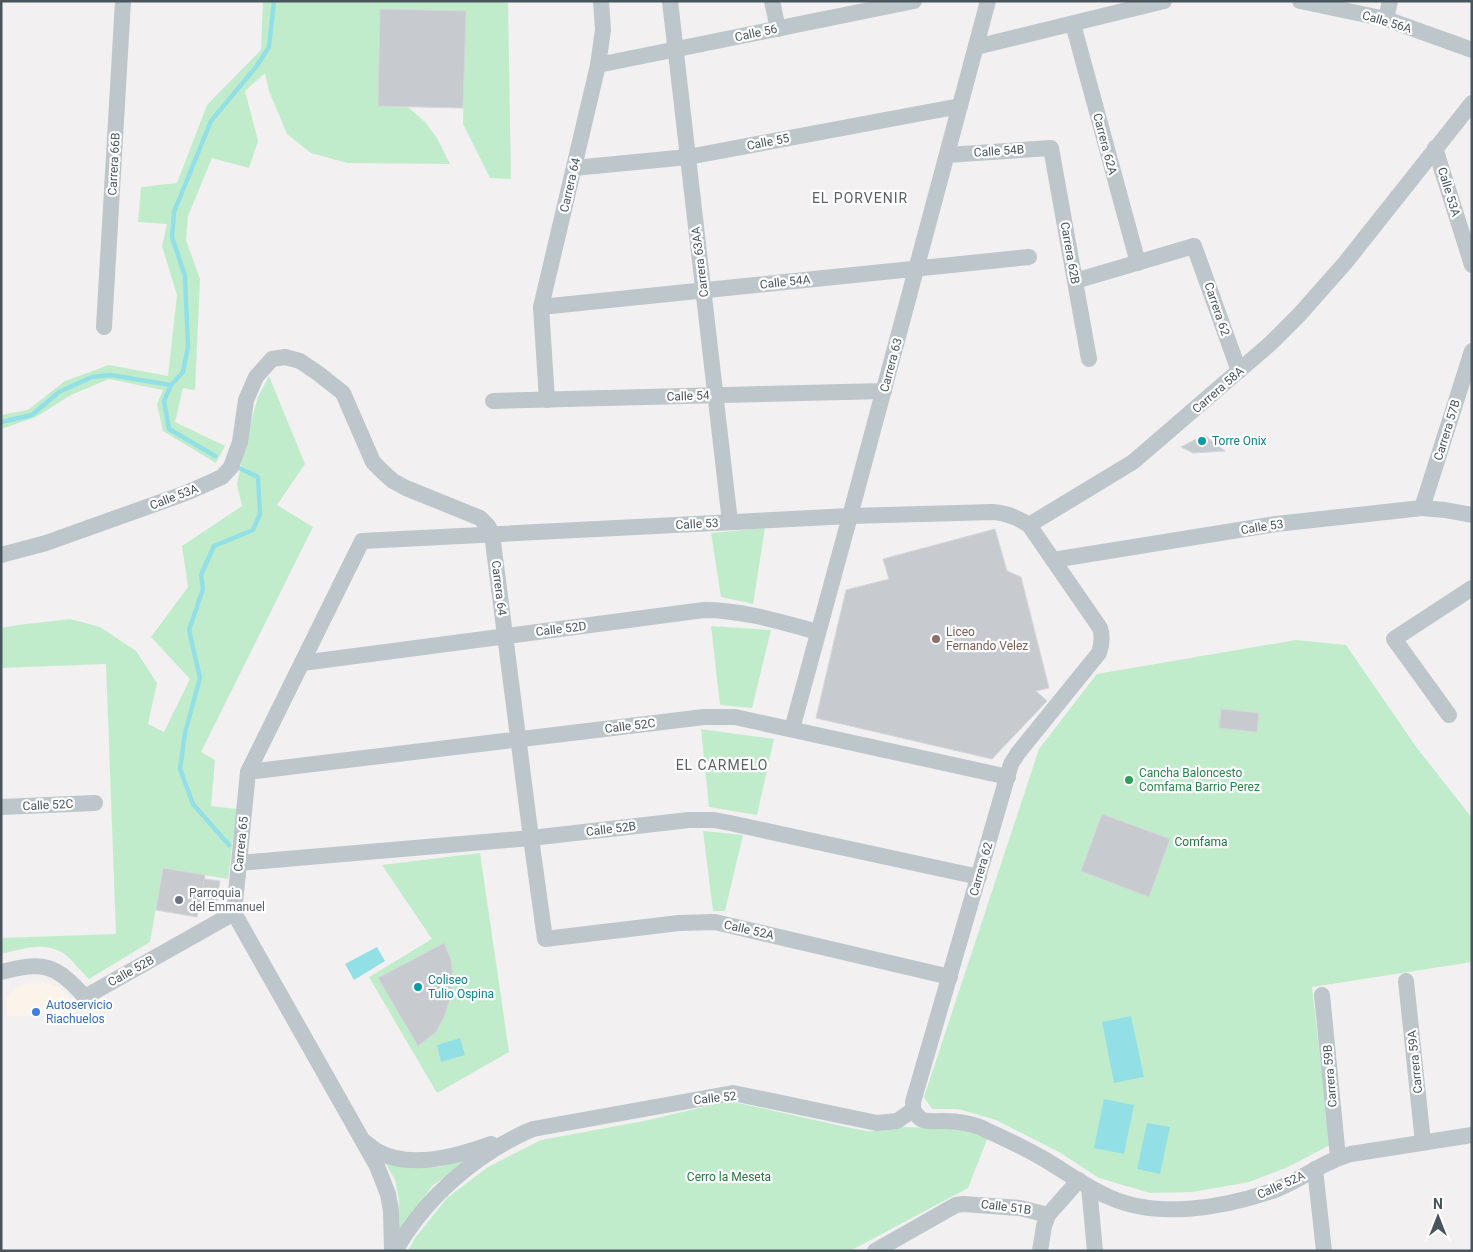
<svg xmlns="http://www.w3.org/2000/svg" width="1473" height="1252" font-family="Roboto,sans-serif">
	<rect width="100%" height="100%" fill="#f2f0f0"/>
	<path fill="#fbf4eb" d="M43,982L59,987L71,999L78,1010L69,1015L6,1016V999L15,988L30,983Z"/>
	<g fill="#c1eccc">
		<path d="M263,1H508L511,179L490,178L463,124L465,11L380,9L378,106H407L425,122L437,138L450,164L347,163L311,153L287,134L269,91L265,73L245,91L258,141L249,168L212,158L188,216L186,240L200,279L195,390L183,388L175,422L225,446L216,463L163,431L157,404L163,390L109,379L71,395L36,417L1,429V415L28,410L65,381L109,365L168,376L177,295L162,246L167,224L138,222L141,187L177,183L207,105L261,50Z"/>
		<path d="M269,376L305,464L277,505L313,527L201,752L215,760L211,806L237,809L228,879L163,868L150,942L89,979C81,972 72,959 63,953C43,941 22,949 1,954V938L116,934L106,664L1,668V628L18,625L70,619L100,627L136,651L157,683L148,724L164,732L190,679L151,637L188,587L182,546L242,506L237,484L248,432L258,397Z"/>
		<path d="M765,528L753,604L721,597L711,533Z"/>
		<path d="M711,626L771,630L752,708L720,705Z"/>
		<path d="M1296,640L1346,645L1417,748L1472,818V962L1312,987L1330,1145L1286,1168L1249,1182L1193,1192L1150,1193L1099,1178L1059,1152L996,1120L958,1109H932L924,1097L1039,749L1093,679L1097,674Z"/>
		<path d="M701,729L774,739L757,815L709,807Z"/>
		<path d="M703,831L743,835L725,911H713Z"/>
		<path d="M480,853L509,1052L437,1093L369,977L432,939L382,865Z"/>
		<path d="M729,1101L855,1129L868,1131H881L904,1127L964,1129L988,1137L968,1188L850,1251H408L415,1238L447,1198L488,1167L541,1140L644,1121Z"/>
		<path d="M475,1155L432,1186L397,1237L399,1199L395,1180L385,1162L420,1168L440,1167Z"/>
	</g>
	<g fill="#92e0e6">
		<path d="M377,947L385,961L354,980L345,964Z"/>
		<path d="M1131,1016L1144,1077L1114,1083L1102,1022Z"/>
		<path d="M460,1038L465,1055L441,1062L437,1045Z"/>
		<path d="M1104,1099L1134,1105L1124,1154L1094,1148Z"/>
		<path d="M1147,1123L1170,1127L1160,1174L1137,1169Z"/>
	</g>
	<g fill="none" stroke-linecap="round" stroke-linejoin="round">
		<g stroke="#92e0e6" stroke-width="4.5">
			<path d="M1,422L32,415L59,392L92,377L110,375L171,385"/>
			<path d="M215,456L169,429L164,401L171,385L183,372L188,347L185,276L172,237L174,212L211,121L256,67L269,47L274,1"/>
			<path d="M229,845L193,804L180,769L185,733L200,678L189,630L203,589L201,575L214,546L253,530L260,514L258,477L239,468"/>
		</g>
	</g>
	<g fill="#c7cbcf" stroke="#d4d7da">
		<path d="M380,9L466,11L463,108L378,106Z"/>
		<path d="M1204,435L1225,451L1193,453L1181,447Z"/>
		<path d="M995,529L1007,571L1021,577L1049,688L1036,691L1047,701L992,759L816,718L846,590L889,579L883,559Z"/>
		<path d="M1221,709L1259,713L1257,732L1219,728Z"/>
		<path d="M1102,814L1170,839L1149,897L1081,871Z"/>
		<path d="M163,868L205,875L197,917L156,910Z"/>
		<path d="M204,879L220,881L215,913L199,910Z"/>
		<path d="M444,943L451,960L453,977L451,996L444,1017L436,1032L418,1046L378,978Z"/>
	</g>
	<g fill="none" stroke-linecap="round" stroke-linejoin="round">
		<g stroke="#bcc6cb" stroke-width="16">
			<path d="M670,1L730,522"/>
			<path d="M772,1L778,29"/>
			<path d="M1300,1L1386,19L1472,50"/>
			<path d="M1386,19L1390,1"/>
			<path d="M1073,24L1138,263"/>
			<path d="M976,47L1164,1"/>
			<path d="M598,65L914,1"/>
			<path d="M1435,148L1472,265"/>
			<path d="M947,155L1051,148L1089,359"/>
			<path d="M574,168L688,157L960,106"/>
			<path d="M1075,281L1194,246L1239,371"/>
			<path d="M541,307L1029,257"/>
			<path d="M104,327L123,1"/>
			<path d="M547,400L541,307L598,65L603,30L601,1"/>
			<path d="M493,401L884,391"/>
			<path d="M1422,508L1472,351"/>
			<path d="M1029,525L1133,462L1271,343L1299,315L1345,263L1472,103"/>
			<path d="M1,555L46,543L186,493L222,477L231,467L240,442L246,400L256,377L272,359L285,357L300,361L319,374L343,393L373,462L383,472L393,481L406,488L480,518L488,526L492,534L531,838L545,939L679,923L715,922L950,977"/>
			<path d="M1053,560L1276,524L1340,517L1422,508L1445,510L1472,515"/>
			<path d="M302,663L704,610C743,610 781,622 818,632"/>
			<path d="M1449,715L1394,639L1472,588"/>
			<path d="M792,729L850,516L988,1"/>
			<path d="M248,772L704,717H735L1008,777"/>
			<path d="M1,807L95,803"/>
			<path d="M239,863L531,838L689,820H714L730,823L979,877"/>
			<path d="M1,972C44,961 55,964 85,997L234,913"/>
			<path d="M1406,981L1423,1142"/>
			<path d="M1322,995L1338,1157"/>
			<path d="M913,1110C916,1114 918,1118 923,1120C929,1122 936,1121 942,1121C957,1121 973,1123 986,1130C1006,1139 1025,1148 1044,1159C1066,1172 1086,1187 1109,1197C1157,1219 1221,1208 1269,1192C1297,1183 1321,1162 1351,1154L1472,1135"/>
			<path d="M365,1142C369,1145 373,1149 377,1151C410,1170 458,1156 491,1144"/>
			<path d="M1315,1169L1324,1251"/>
			<path d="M1089,1187L1095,1251"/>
			<path d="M392,1251L391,1211L388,1194L377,1166L234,913L248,772L362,541L850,516L993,512C1007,513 1017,517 1029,525L1100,628C1103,637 1102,644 1099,653L1018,753L1011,764L913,1102V1110"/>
			<path d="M395,1251C420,1207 453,1175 496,1148C508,1141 520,1134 533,1129L733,1093L877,1123L897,1121L913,1110"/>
			<path d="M875,1251L956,1205L963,1204L1020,1208L1048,1215"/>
			<path d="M1040,1251L1044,1226L1048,1215L1079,1180"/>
		</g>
	</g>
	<g fill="#0f9aa8" stroke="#fff" stroke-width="2">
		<circle cx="1202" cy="441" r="5"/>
		<circle cx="418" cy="987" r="5"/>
	</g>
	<circle fill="#8d6e63" stroke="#fff" stroke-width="2" cx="936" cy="639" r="5"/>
	<circle fill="#2e9e5b" stroke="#fff" stroke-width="2" cx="1129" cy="780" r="5"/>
	<circle fill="#6b7280" stroke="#fff" stroke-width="2" cx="179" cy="900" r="5"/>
	<circle fill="#3f7fe0" stroke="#fff" stroke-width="2" cx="36" cy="1012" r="5"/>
	<g text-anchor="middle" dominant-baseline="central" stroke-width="4.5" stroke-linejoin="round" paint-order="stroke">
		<g font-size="12" fill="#49555c" stroke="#fff">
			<text transform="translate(1387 22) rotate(16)">Calle 56A</text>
			<text transform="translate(756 33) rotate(-12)">Calle 56</text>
			<text transform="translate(768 142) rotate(-11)">Calle 55</text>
			<text transform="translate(1105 144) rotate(75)">Carrera 62A</text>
			<text transform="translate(999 151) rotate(-4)">Calle 54B</text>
			<text transform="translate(114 164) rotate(-87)">Carrera 66B</text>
			<text transform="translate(570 185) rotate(-77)">Carrera 64</text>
			<text transform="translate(1449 192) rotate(73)">Calle 53A</text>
			<text transform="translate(1070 253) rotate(80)">Carrera 62B</text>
			<text transform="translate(700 262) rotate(-97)">Carrera 63AA</text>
			<text transform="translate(785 282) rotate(-6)">Calle 54A</text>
			<text transform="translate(1217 309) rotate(71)">Carrera 62</text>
			<text transform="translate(891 365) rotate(-75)">Carrera 63</text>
			<text transform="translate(1218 390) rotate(-41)">Carrera 58A</text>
			<text transform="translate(688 396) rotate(-2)">Calle 54</text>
			<text transform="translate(1447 430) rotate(-73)">Carrera 57B</text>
			<text transform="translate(174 497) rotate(-21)">Calle 53A</text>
			<text transform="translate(697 524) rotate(-3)">Calle 53</text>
			<text transform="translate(1262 527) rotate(-9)">Calle 53</text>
			<text transform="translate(499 588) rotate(83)">Carrera 64</text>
			<text transform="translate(561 629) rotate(-7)">Calle 52D</text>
			<text transform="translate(630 726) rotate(-7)">Calle 52C</text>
			<text transform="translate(48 805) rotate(-3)">Calle 52C</text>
			<text transform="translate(611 829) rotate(-7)">Calle 52B</text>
			<text transform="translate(241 844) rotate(-84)">Carrera 65</text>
			<text transform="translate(981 869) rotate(-74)">Carrera 62</text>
			<text transform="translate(749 930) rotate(13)">Calle 52A</text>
			<text transform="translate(131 971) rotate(-29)">Calle 52B</text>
			<text transform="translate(1415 1062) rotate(-96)">Carrera 59A</text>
			<text transform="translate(1330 1076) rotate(-95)">Carrera 59B</text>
			<text transform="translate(715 1098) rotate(-6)">Calle 52</text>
			<text transform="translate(1281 1185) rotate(-24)">Calle 52A</text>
			<text transform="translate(1006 1207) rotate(7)">Calle 51B</text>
		</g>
		<g font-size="12" fill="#0d838f" stroke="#fff" text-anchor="start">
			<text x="1212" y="441">Torre Onix</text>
			<text x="428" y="980">Coliseo<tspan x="428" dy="14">Tulio Ospina</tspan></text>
		</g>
		<g font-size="12" fill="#785e54" stroke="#fff" text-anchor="start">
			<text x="946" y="632">Liceo<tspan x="946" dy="14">Fernando Velez</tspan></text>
		</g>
		<g font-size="12" fill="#27864d" stroke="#fff" text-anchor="start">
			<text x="1139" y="773">Cancha Baloncesto<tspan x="1139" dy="14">Comfama Barrio Perez</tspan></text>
		</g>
		<g font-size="12" fill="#1e793f" stroke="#fff">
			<text x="1201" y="842">Comfama</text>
			<text x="729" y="1177">Cerro la Meseta</text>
		</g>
		<g font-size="12" fill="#5b616d" stroke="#fff" text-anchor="start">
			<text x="189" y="893">Parroquia<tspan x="189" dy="14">del Emmanuel</tspan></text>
		</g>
		<g font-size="12" fill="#366cbe" stroke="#fff" text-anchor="start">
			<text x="46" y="1005">Autoservicio<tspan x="46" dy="14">Riachuelos</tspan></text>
		</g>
		<g font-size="14" letter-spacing="1" fill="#5c6164" stroke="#fff">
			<text x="860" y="198">EL PORVENIR</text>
			<text x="722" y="765">EL CARMELO</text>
		</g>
	</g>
	<rect width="1473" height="1252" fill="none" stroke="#49555c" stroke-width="5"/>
	<g transform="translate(1438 1217)" stroke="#ffffff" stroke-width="4" paint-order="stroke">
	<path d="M0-4L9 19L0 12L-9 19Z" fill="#49555c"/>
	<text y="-8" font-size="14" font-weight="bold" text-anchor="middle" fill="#49555c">N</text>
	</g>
</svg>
